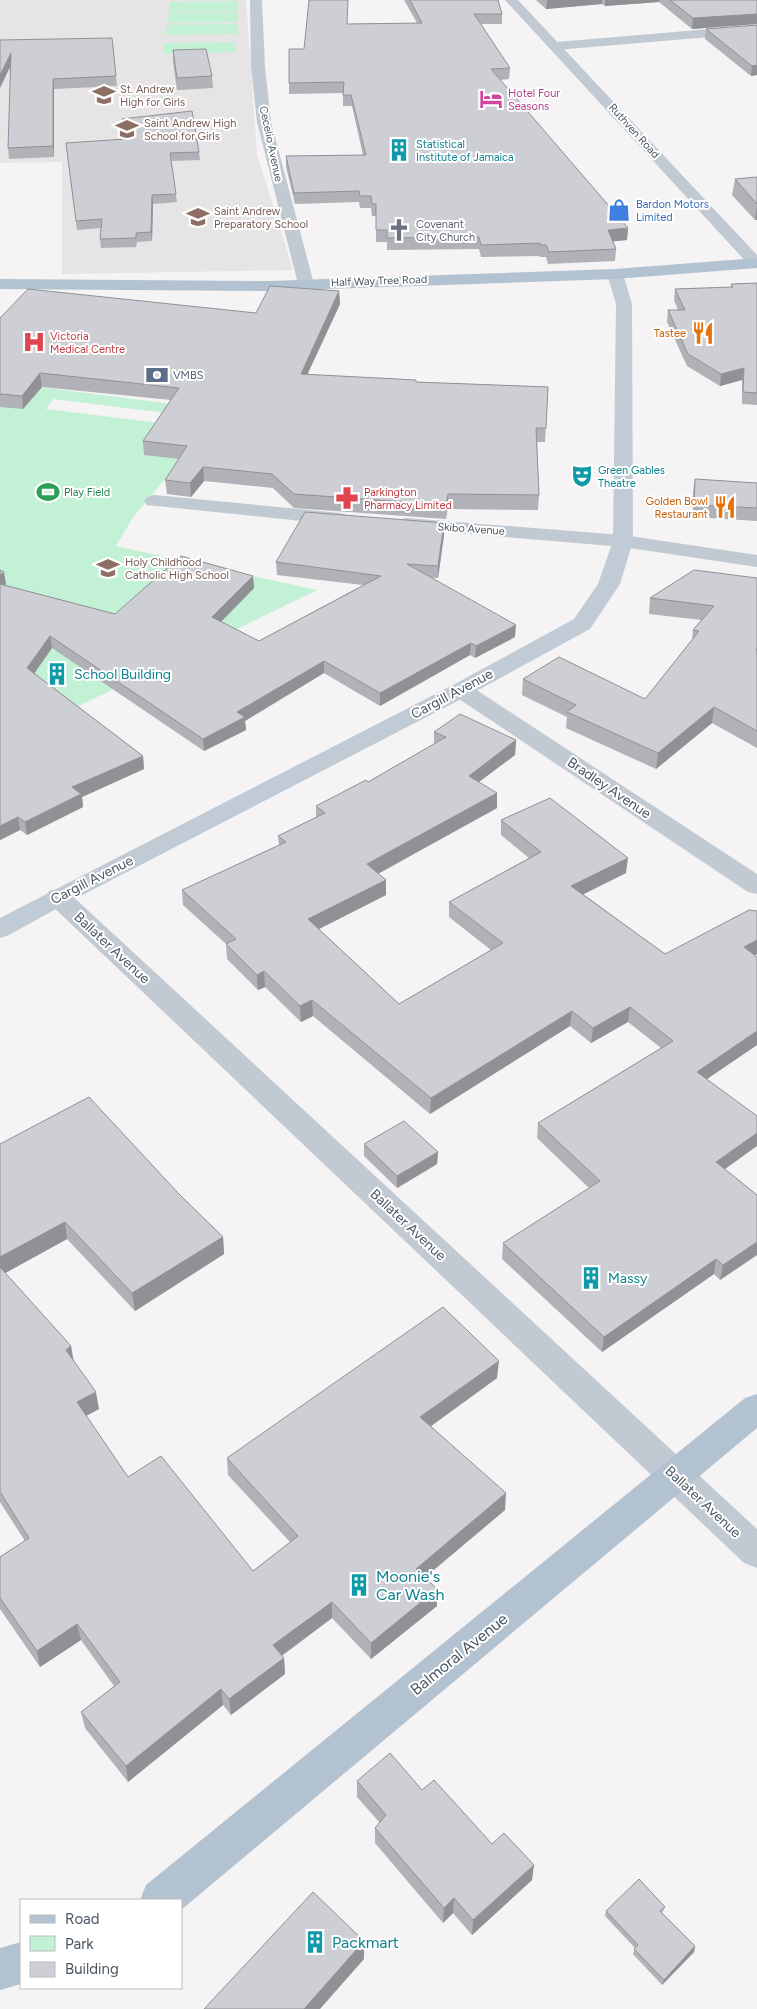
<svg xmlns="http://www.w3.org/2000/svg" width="757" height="2009" font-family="Figtree,sans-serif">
	<rect width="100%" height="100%" fill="#f5f3f3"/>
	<path fill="#e6e4e5" d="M0,0H246L257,154L293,270L62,274V162L0,163Z"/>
	<g fill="#c3f1d5" fill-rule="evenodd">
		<path d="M238,1V11L169,12L170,2Z"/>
		<path d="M237,12L238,22L167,23L169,13Z"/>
		<path d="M237,24V34L166,35L167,25Z"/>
		<path d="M236,42V52L163,54L164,43Z"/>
		<path d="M0,382L188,406L207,429L134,516L116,546L317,590L21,734L0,582ZM53,399L174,414L168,424L46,409Z"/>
	</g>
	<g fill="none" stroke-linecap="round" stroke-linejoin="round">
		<g fill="#c1cad2" fill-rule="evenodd">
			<path d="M250,0H262L265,67L271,122L314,284L312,287H300L298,284L257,122L251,67Z"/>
			<path d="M757,25V33L556,50L550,46L556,42Z"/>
			<path d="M154,495L340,513L347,515L350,519L347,523L340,525L147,505L144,501L147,497Z"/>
			<path d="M406,518L623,535L757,555V567L623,547L399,528L396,524L399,520Z"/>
			<path d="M461,683L469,685L757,874V894L748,892L453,695L450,690L453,685Z"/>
			<path d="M58,889L67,891L757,1529V1568L744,1563L49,903L45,897L49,891Z"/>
		</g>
		<path fill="#c1cad2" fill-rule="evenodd" d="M505,0H518L757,255V268L750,266Z"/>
		<path fill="#c1cbd6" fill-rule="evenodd" d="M615,269L621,271L623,274L632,304L633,541L620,584L590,629L469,695L67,903L9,935L0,938V918L453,685L574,619L598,584L613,541L616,304L607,274L609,271Z"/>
		<g fill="#b3c2d1" fill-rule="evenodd">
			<path d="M757,258V268L615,279L269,291L0,289V279L269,281L615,269Z"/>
			<path d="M757,1394V1428L181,1910V1900H140L146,1885L745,1398Z"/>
			<path d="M21,1942V1984L0,1990V1948Z"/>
		</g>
	</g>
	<g fill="#b0b2b7">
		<path d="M404,0H498L502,14V24H481L510,68L509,79L500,80L628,228L627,240L613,241L616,249L615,261L548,264L546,257H540L539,256L481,257L479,249L387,250V242H376V216H372L371,208H360L359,202L295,204L286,167V156L363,155L352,106H343V93L289,94V49H304L348,24L417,23Z"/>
		<path d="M536,0H757V24L692,29L659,2L605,6L602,4L546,9Z"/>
		<path d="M757,25V75L751,76L705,39L706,29Z"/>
		<path d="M112,38L117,86L54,89V157L9,159L8,148L11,67L0,40Z"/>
		<path d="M173,50L212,76L213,88L177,90L173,62Z"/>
		<path d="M122,119L199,152L200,160L171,161L177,202L153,204L152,241L137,242L136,247L101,248L100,239L101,228L77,230L66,143L125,139Z"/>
		<path d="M757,177V220H755L732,195L735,179Z"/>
		<path d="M757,283V405L742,404V380L720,386L687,366L667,322L668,310H678L674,300L675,289L731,287V284Z"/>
		<path d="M339,291L340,304L307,375L416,382L548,387L545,442H537L539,495L538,510L447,509L446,519L294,508L273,488L204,481L191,497L167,494L165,480L179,459L144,455L143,441L171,400L42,387L23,409L0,407V318L256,313Z"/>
		<path d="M695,479L757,483V521L693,517V492Z"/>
		<path d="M444,535L438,578H431L515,637L475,658L470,655L380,706L324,673L245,721L246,730L204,751L52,648L34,673L143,756L144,769L82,797L83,807L27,835L20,830L0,840V570L6,584L5,585L115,614L253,576L254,588L221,622L259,641L363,585L277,575L276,562Z"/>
		<path d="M694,570L757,654V748L712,723L656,769L566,728L567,717L522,695L523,679L645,699L692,641L693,630L701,620L649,614L650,598Z"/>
		<path d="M434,732L516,740L515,755L479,782L497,808L378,873L386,880V895L319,929L399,1004L491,950L449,917V902L529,858L501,835V820L626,873L583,894L665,954H757L755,955L757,957V1045L706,1079L725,1169L757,1195V1255L720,1280L714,1274L602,1352L502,1259L503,1243L589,1188L537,1138L538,1123L661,1048L628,1022L591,1043L570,1026L430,1114L313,1016L301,1022L265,987L258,990L227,959L226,944L183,905L182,890L279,845L278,836L316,817V806L368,782L434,744Z"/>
		<path d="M0,1144L179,1194L223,1237L224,1254L135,1311L67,1239L5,1273L71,1346L73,1360L99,1409L86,1416L128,1477L253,1571L290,1542L228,1475L227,1458L497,1378L431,1426L505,1510L425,1577L437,1589V1606L371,1659L332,1618L282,1656L284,1658L285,1674L231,1715L223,1705L128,1782L85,1728L81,1712L114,1686L81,1640L40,1667L0,1609V1557L25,1541L0,1502Z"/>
		<path d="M364,1144L438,1152L437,1164L397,1188L364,1156Z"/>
		<path d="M357,1781L422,1790L492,1844L532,1880L472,1935L453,1913L443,1923L375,1843V1828L380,1823L357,1797Z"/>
		<path d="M665,1907L662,1913L695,1946L694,1952L662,1985L633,1954L635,1948L605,1916L606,1911Z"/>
	</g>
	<g fill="#909195">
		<path d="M547,0H602V4L546,9Z"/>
		<path d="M605,0H659V2L605,6Z"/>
		<path d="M757,14V24L692,29L693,18Z"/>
		<path d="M11,53L12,63L0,88V75Z"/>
		<path d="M757,65V75L751,76L752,66Z"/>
		<path d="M53,79L54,89V157L53,146Z"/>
		<path d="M152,195L153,204L152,241L151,232Z"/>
		<path d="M757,204V220H755Z"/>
		<path d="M628,228L627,240L607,242L608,230Z"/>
		<path d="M339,291L340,304L301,388V374Z"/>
		<path d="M744,368L742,380L720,386L721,374Z"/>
		<path d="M40,373L42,387L23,409L22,396Z"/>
		<path d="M203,467L204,481L191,497L190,483Z"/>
		<path d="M448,494L447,509L446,519V505Z"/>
		<path d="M444,523V535L438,578V566Z"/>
		<path d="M4,572L6,584L0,589V575Z"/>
		<path d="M253,576L254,588L213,630L212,617Z"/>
		<path d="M516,625L515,637L475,658L476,646Z"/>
		<path d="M50,636L52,648L29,681L27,668Z"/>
		<path d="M471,643L470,655L380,706V693Z"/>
		<path d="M324,661V673L245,721L246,730L204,751L203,739L237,712Z"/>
		<path d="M714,707L712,723L656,769L658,753Z"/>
		<path d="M516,740L515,755L468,790L469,776Z"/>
		<path d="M143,756L144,769L82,797L83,807L27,835L25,822L72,787Z"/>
		<path d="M497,793V808L367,880V864Z"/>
		<path d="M18,817L20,830L0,840V826Z"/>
		<path d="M628,858L626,873L570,901L571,886Z"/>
		<path d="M386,880V895L309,934L308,919Z"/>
		<path d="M757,940V954L742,962L744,947Z"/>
		<path d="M264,971L265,987L258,990L257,975Z"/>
		<path d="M312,1000L313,1016L301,1022L300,1006Z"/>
		<path d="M630,1007L628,1022L591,1043L593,1028Z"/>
		<path d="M572,1011L570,1026L430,1114L431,1098Z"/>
		<path d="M757,1031V1045L694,1088L697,1072Z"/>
		<path d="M757,1133V1146L714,1177L716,1162Z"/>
		<path d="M438,1152L437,1164L397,1188V1176Z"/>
		<path d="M65,1222L67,1239L0,1276V1257Z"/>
		<path d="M223,1237L224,1254L135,1311L132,1293Z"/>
		<path d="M757,1242V1255L720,1280L723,1265Z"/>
		<path d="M716,1259L714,1274L602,1352L604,1337Z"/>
		<path d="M71,1346L74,1363L66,1350Z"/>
		<path d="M499,1361L497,1378L420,1434V1417Z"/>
		<path d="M96,1392L99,1409L80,1419L77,1402Z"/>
		<path d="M506,1493L505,1510L416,1585V1569Z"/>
		<path d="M437,1589V1606L371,1659V1643Z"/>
		<path d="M332,1602V1618L274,1661L273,1645Z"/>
		<path d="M77,1624L81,1640L40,1667L37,1651Z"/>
		<path d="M284,1658L285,1674L231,1715L229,1699Z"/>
		<path d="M221,1689L223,1705L128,1782L126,1766Z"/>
		<path d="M534,1865L532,1880L472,1935L473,1920Z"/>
		<path d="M454,1898L453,1913L443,1923L444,1908Z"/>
		<path d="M364,1941V1959L320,2009H304Z"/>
		<path d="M695,1946L694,1952L662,1985L664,1980Z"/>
	</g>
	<g fill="#cdcfd5" stroke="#909195">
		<path d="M309,0H348L347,24L422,23L410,0H498L502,14H474L510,68L491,69L628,228L608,230L616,249L549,252L546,245H540V243L481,245L479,237L387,238V230H376V204H372L371,196H360L359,191L294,193L286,156L366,155L351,95H343L344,82L289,83V49H304Z"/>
		<path d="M670,0H757V14L693,18Z"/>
		<path d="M757,25V65L752,66L706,29Z"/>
		<path d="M112,38L116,76L53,79V146L8,148L11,53L0,75V40Z"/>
		<path d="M206,49L212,76L177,78L173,50Z"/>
		<path d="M192,111L199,152L170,153L176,194L152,195L151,232L136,233V238L100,239L102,219L76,221L66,143L126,139L122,119Z"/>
		<path d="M757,177V204L735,179Z"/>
		<path d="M757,283V393L743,392L744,368L721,374L688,354L668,310H685L675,289L733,287L731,284Z"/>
		<path d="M270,286L339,291L301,374L416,380V382L548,387L546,428H536L539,495L448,494L446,505L294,494L272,474L203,467L190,483L165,480L187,446L143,441L179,388L40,373L22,396L0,394V318L28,289L256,313Z"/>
		<path d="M695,479L757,483V508L694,505Z"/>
		<path d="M305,512L444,523L438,566L407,564L516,625L476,646L471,643L380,693L324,661L237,712L245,717L203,739L50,636L27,668L143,756L72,787L81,794L25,822L18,817L0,826V584L115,614L181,556L253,576L212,617L259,641L381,576L276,562Z"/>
		<path d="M0,570L4,572L0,575Z"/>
		<path d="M694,570L757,578V647L756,653L757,654V731L714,707L658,753L567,712L576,705L523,679L559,657L645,699L699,631L693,630L714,606L650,598Z"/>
		<path d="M460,714L516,740L469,776L497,793L367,864L386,880L308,919L399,1004L503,943L449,902L541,852L501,820L550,798L628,858L571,886L665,954L749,910L757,911V940L744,947L757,957V1031L697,1072L757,1116V1133L716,1162L757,1195V1242L723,1265L716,1259L604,1337L503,1243L600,1181L538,1123L673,1041L630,1007L593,1028L572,1011L431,1098L312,1000L300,1006L264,971L257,975L226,944L236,939L182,890L286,842L278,836L325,813L316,806L366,780L368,782L446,737L434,732Z"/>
		<path d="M89,1097L179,1194L223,1237L132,1293L65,1222L0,1257V1144Z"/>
		<path d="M404,1121L438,1152L397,1176L364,1144Z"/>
		<path d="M0,1267L71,1346L66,1350L96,1392L77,1402L128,1477L161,1456L253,1571L298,1536L227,1458L443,1307L499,1361L420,1417L506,1493L416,1569L437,1589L371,1643L332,1602L273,1645L284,1658L229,1699L221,1689L126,1766L81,1712L120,1682L77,1624L37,1651L0,1598V1557L29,1538L0,1492Z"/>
		<path d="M390,1753L422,1790L434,1780L492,1844L504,1833L534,1865L473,1920L454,1898L444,1908L375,1828L386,1815L357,1781Z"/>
		<path d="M639,1879L665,1907L660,1911L695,1946L664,1980L634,1949L638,1945L606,1911Z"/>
		<path d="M313,1892L364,1941L304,2009H204Z"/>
	</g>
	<defs>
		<symbol id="school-bare" viewBox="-9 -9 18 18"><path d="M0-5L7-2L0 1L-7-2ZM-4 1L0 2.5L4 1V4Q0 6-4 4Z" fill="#8d6e63" stroke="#fff" stroke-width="2.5" paint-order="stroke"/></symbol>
		<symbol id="hotel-bare" viewBox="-9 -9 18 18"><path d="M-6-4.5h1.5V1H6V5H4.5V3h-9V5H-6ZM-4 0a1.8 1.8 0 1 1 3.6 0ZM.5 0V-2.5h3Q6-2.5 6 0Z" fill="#d1479c" stroke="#fff" stroke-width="2.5" paint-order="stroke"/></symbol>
		<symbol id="building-bare" viewBox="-9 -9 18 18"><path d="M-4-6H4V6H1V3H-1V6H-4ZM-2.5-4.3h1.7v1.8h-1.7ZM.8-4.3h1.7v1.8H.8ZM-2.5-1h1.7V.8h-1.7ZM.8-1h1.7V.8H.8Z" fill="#0f9aa8" stroke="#fff" stroke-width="2.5" paint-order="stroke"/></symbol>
		<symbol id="shop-bare" viewBox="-9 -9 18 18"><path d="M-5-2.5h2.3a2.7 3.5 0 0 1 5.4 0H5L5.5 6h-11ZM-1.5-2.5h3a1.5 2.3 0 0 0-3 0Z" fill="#3f7fe0" stroke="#fff" stroke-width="2.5" paint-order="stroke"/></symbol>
		<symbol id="church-bare" viewBox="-9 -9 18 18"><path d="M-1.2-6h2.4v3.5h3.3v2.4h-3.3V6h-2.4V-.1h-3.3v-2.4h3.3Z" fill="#6b7280" stroke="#fff" stroke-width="2.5" paint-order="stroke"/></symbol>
		<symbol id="restaurant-bare" viewBox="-9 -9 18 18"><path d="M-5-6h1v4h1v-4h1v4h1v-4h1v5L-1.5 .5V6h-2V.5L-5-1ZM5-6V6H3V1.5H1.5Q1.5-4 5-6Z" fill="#e8710a" stroke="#fff" stroke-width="2.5" paint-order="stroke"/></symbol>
		<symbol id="hospital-bare" viewBox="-9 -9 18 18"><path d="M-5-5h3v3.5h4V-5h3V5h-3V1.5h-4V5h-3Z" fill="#e0444e" stroke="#fff" stroke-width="2.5" paint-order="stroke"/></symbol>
		<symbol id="bank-bare" viewBox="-9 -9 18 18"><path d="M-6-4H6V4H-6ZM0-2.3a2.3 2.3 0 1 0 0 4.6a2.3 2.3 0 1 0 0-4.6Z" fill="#5c6f8a" stroke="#fff" stroke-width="2.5" paint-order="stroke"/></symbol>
		<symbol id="theatre-bare" viewBox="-9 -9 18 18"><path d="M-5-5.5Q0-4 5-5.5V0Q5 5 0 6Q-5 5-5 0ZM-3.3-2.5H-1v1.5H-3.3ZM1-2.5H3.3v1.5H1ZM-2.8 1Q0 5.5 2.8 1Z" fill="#0f9aa8" stroke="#fff" stroke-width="2.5" paint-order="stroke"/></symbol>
		<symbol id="stadium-bare" viewBox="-9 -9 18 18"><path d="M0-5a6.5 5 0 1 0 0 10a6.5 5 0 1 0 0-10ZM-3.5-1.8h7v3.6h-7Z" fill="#2e9e5b" stroke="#fff" stroke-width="2.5" paint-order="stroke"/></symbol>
		<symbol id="pharmacy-bare" viewBox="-9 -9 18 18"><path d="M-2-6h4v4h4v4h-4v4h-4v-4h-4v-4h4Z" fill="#e0444e" stroke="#fff" stroke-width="2.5" paint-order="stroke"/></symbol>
	</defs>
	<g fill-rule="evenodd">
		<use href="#school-bare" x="88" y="79" width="32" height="32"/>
		<use href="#hotel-bare" x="475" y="83" width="32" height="32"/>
		<use href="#school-bare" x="111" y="113" width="32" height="32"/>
		<use href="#building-bare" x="383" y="134" width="32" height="32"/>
		<use href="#shop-bare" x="603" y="194" width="32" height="32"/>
		<use href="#school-bare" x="182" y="201" width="32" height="32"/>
		<use href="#church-bare" x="383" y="214" width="32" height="32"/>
		<use href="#restaurant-bare" x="687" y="317" width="32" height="32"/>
		<use href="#hospital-bare" x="18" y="326" width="32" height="32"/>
		<use href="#bank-bare" x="141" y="359" width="32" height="32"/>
		<use href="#theatre-bare" x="566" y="460" width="32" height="32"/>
		<use href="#stadium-bare" x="32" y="476" width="32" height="32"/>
		<use href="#pharmacy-bare" x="331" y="482" width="32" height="32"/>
		<use href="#restaurant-bare" x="709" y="491" width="32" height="32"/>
		<use href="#school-bare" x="92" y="552" width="32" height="32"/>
		<use href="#building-bare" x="41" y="658" width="32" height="32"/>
		<use href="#building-bare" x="575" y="1262" width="32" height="32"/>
		<use href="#building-bare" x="343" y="1569" width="32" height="32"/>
		<use href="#building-bare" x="299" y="1926" width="32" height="32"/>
	</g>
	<g text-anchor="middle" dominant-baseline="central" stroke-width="4" stroke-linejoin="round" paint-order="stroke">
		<g font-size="11" fill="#785e54" stroke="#fff" text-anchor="start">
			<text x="120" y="89">St. Andrew<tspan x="120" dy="13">High for Girls</tspan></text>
			<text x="144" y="123">Saint Andrew High<tspan x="144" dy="13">School for Girls</tspan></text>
			<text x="214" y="211">Saint Andrew<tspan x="214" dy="13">Preparatory School</tspan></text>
			<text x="125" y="562">Holy Childhood<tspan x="125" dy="13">Catholic High School</tspan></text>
		</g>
		<g font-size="11" fill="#b23c85" stroke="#fff" text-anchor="start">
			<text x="508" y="93">Hotel Four<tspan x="508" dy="13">Seasons</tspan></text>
		</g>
		<g font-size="11" fill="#4a5661" stroke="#fff">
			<text transform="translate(634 131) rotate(48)">Ruthven Road</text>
			<text transform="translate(271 144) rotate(78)">Cecelio Avenue</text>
			<text transform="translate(379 281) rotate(-2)">Half Way Tree Road</text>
			<text transform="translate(471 529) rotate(4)">Skibo Avenue</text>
		</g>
		<g font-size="11" fill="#0d838f" stroke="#fff" text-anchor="start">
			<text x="416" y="144">Statistical<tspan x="416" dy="13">Institute of Jamaica</tspan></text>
			<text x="598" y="470">Green Gables<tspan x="598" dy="13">Theatre</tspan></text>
		</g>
		<g font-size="11" fill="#366cbe" stroke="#fff" text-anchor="start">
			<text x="636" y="204">Bardon Motors<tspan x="636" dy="13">Limited</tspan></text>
		</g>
		<g font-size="11" fill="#5b616d" stroke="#fff" text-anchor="start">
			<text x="416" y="224">Covenant<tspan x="416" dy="13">City Church</tspan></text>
		</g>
		<g font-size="11" fill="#c56008" stroke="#fff" text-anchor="end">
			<text x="686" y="333">Tastee</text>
			<text x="708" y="501">Golden Bowl<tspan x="708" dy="13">Restaurant</tspan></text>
		</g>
		<g font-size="11" fill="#be3a42" stroke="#fff" text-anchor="start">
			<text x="50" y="336">Victoria<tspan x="50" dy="13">Medical Centre</tspan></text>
			<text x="364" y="492">Parkington<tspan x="364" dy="13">Pharmacy Limited</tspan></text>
		</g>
		<g font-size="11" fill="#4e5e75" stroke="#fff" text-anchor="start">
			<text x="173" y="375">VMBS</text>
		</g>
		<g font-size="11" fill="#27864d" stroke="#fff" text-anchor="start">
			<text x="64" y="492">Play Field</text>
		</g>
		<g font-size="14" fill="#0d838f" stroke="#fff" text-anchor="start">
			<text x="74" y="674">School Building</text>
			<text x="608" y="1278">Massy</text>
		</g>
		<g font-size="14" fill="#4a5661" stroke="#fff">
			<text transform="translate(452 694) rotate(-28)">Cargill Avenue</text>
			<text transform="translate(609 788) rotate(34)">Bradley Avenue</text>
			<text transform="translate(92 880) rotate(-27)">Cargill Avenue</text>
			<text transform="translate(112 948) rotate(43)">Ballater Avenue</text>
			<text transform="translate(408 1225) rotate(43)">Ballater Avenue</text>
			<text transform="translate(703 1502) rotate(43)">Ballater Avenue</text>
		</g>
		<g font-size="16" fill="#0d838f" stroke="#fff" text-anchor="start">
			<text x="376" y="1576">Moonie's<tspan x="376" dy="18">Car Wash</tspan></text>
			<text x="332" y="1942">Packmart</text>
		</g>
		<g font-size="16" fill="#4a5661" stroke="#fff">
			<text transform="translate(459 1654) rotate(-39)">Balmoral Avenue</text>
		</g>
	</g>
	<rect x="20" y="1899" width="162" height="90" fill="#ffffff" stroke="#b7bbc0"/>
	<rect x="30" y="1915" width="25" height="8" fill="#b3c2d1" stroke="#b7bbc0"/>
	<text x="65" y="1924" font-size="15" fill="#4a5661">Road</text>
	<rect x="30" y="1936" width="25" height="15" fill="#c3f1d5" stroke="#b7bbc0"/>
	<text x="65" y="1949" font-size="15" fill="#4a5661">Park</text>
	<rect x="30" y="1962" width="25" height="15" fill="#cdcfd5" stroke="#b7bbc0"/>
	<text x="65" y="1974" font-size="15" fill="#4a5661">Building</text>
</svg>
